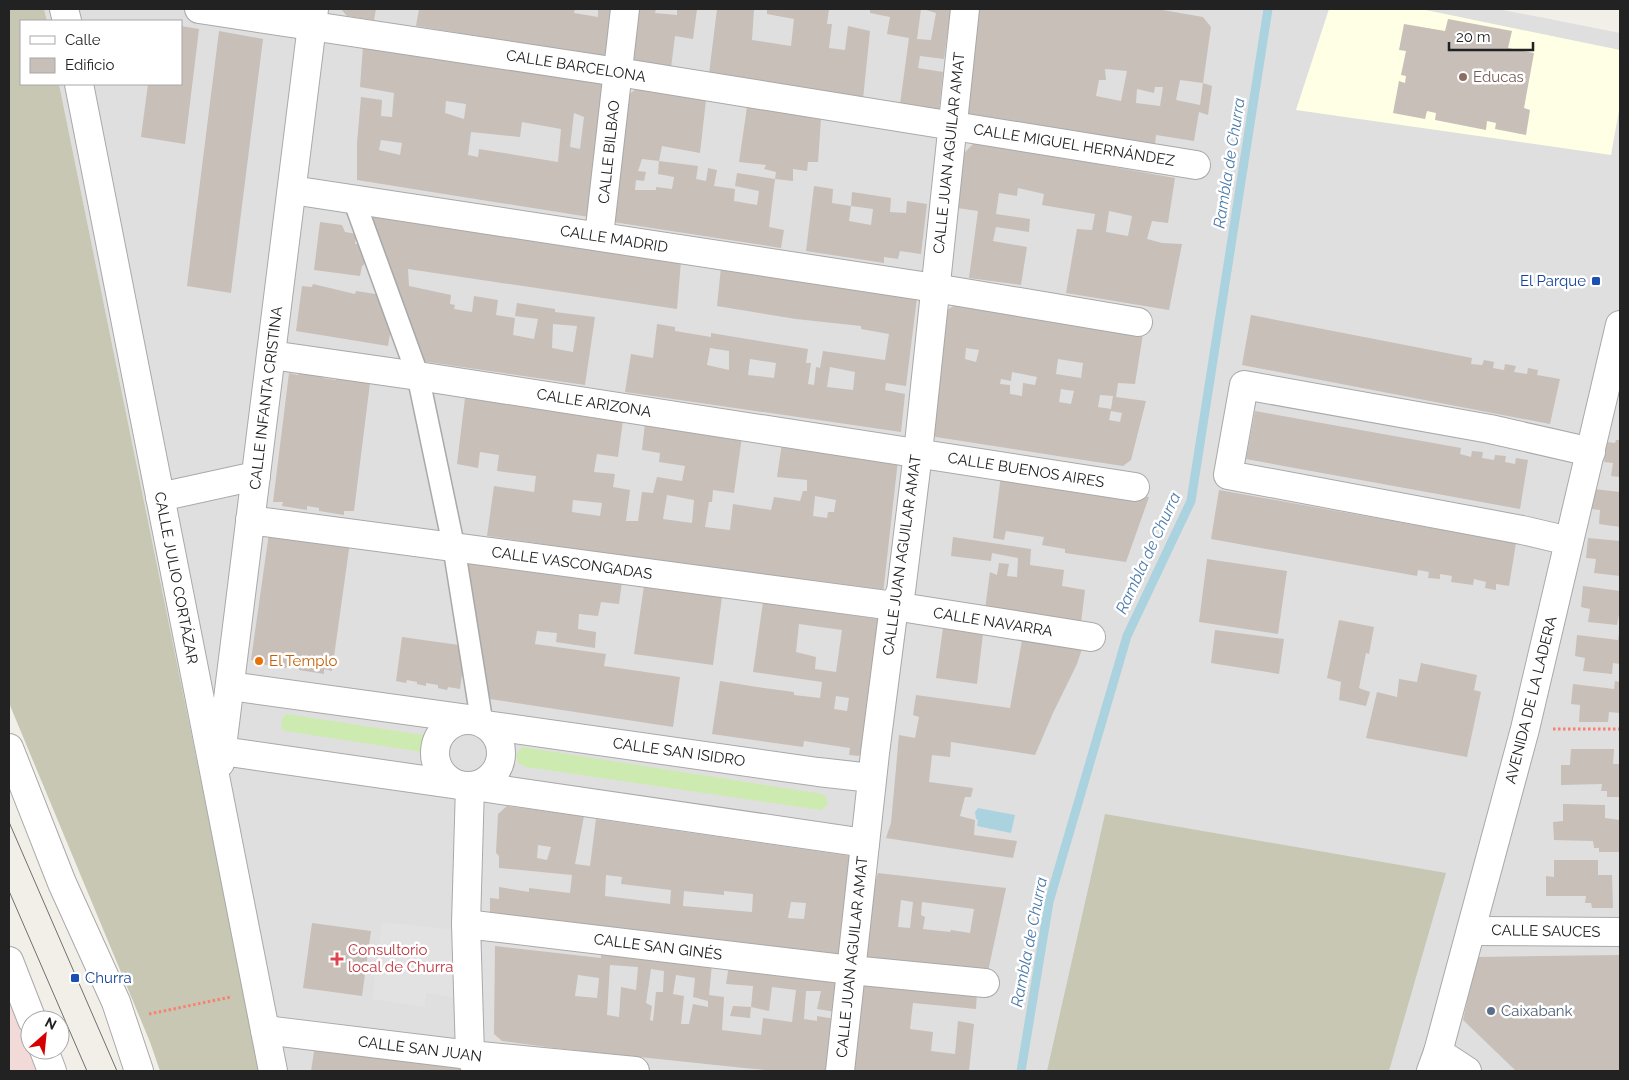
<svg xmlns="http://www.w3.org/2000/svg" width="1629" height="1080" font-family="Raleway,sans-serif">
	<rect width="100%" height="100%" fill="#f2efe9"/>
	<path fill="#e0dfdf" d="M44,9H1498L1620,33V1071H260L59,84H181V21H47Z"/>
	<path fill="#f2dad9" d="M9,992L30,1050L40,1071H9Z"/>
	<path fill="#ffffe5" d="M1329,9H1421L1620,50V105L1611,155L1296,110Z"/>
	<g fill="#c7c7b4">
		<path d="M9,9H44L47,21H21V84H59L260,1071H160L150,1042L9,703Z"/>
		<path d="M1105,814L1446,873L1389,1071H1047Z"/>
	</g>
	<g fill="#cdebb0">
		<path d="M287,714L423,735L429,738V745L422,752L285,731L281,728L282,718Z"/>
		<path d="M522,747L823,794L827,799L828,805L821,810L526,767L519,764L516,755Z"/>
	</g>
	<path fill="#e2e2e2" d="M382,922L456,930L458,998L426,993L425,1007L372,999Z"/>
	<path fill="#aad3df" d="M978,808L1015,815L1011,833L977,826L978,820L976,819L975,812Z"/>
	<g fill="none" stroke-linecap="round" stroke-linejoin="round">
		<path stroke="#aad3df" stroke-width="9" d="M1021,1071L1049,902L1127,636L1191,501L1268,9"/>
	</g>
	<g fill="#c7bfb8" fill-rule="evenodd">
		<path d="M341,9H376L374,20L347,16Z"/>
		<path d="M419,9H575L574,13L598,17V9H613L608,57L416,26Z"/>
		<path d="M637,9H656L655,13L677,15V9H697L693,39L675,36L671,68L631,61Z"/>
		<path d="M717,9H754L752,40L791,46L794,19L767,14V9H829L827,24H832L829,48L845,50L848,26L870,31L863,99L709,74Z"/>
		<path d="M870,9H921L917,39L931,40L936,13L923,9H951L944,59L920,56L918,68L943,72L939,111L900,104L909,38L887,34L890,17L870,13Z"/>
		<path d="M979,9H1157L1203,17L1211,27L1203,83L1212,86L1208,115L1199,112L1194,141L1156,135L1155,145L967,114ZM1105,69L1127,71L1121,101L1096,96L1099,80H1106ZM1180,80L1203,83L1200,105L1176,100ZM1155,87H1163L1160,106L1136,103L1137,89L1154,93Z"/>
		<path d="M1448,19L1512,31L1508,48L1534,53L1524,108L1530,110L1526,135L1495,129L1496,123L1487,121L1486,130L1435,120L1436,113L1427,111L1425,119L1393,113L1399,81L1405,83L1406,76L1401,75L1406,51L1399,50L1404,24L1445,31Z"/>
		<path d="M181,26L199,29L185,144L141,137L148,84H181Z"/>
		<path d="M219,31L263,39L231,293L187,286Z"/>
		<path d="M363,46L604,84L589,217L357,180V143L361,97L382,100L381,116L392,117L394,93L360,87ZM446,101L466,104L464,119L445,113ZM574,113L584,117L580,149L570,147ZM522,122L561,129L558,162L479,149L478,157L468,155L471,132L520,137ZM381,140L402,143L400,155L379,150Z"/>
		<path d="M636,89L706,100L700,153L662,146L659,161L642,159L638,171L646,172L644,181L636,180L635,190H656V187L672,189L674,177L658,174L659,161L698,166L696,179L706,181L708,168L717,170L714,186L735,189L734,201L757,205L759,191L735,186L737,173L775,179L769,227L784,230L781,248L613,222L627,96Z"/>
		<path d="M747,107L821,119L818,162H808L807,171L793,169V181L775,179L776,172L764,169L766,165L739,162Z"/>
		<path d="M975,142L1175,178L1168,223L1152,221L1147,239L1162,243L1182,244L1169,310L1066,293L1077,229L1092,230L1095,214L1042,205L1044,194L1018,188L1017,196L999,193L996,214L1030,219L1029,232L996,227L993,241L1027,247L1021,285L969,278L978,211L957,208L964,153ZM1109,211L1132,216L1128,236L1106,232Z"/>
		<path d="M814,186L833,189L832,203L851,206L849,221L871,225L873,209L851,206L852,192L891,198L890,212L906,213L907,201L927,204L921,254L900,251L898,259L884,257V263L806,251Z"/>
		<path d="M364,211L681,261L677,309L408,269L409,286L451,295L450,304L455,305L454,309L472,312L474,296L498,300L496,315L515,318L513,335L534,339L538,319L515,316L517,303L555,309V312L595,317L585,385L421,361ZM553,324L577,326L573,352L552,348Z"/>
		<path d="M320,222L342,225L345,232L357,234L355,244L365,245L364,265L362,266L360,276L314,270Z"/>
		<path d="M721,267L917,298L906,386L886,383L885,390L905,394L901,432L625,392L631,354L653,358L657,324L675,327V331L711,337V333L808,349L806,363H811L808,384L814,385L816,367L820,368L823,351L885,360L889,334L861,329V326L796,319L717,306ZM710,348L729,351V370L707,365ZM750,359L776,363L774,378L748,375ZM830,367L855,372L853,390L827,387Z"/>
		<path d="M313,284L355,294L356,291L382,295L392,322L388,346L296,331L302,286L312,287Z"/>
		<path d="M957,304L1143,334L1135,384L1118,383L1116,397L1146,401L1131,460L1123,466L1103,463L936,437L933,435L945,311ZM966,348L979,350L976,362L965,359ZM1058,359L1083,363L1081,378L1056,374ZM1012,372L1037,377L1035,385L1023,383L1022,396L1010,394V385L1000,384L1001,379L1011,381ZM1061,389L1074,391L1071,404L1059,402ZM1100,395L1113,396L1111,409L1098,407ZM1111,411L1122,413L1120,422L1109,420Z"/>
		<path d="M1251,315L1472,358L1471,364L1482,365L1484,360L1494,362L1493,368L1504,370L1505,364L1516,366L1514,372L1527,374L1528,368L1538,370L1537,375L1560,379L1550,424L1242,365Z"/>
		<path d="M299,372L324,375L323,378L336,380V377L370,383L354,511H344V515L319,511V508L307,506V510L282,506L283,502H273L289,373L298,375Z"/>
		<path d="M465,398L623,420L618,457L597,454L594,472L615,474L613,487L630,490L626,521H638L642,492L653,493L657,477L682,481L685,466L659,462L660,453L642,450L645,423L742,437L734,493L713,490L712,502H709L705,527L730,530L733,504L771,510L774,497L800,501L803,491H807V480L777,477L782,443L898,460L883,594L487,536L494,486L534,492L536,476L497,471L499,455L480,452L478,468L457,464ZM667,495L694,500L692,523L663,519ZM815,496L836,500L834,512H828L827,518L813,516ZM573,500L602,503L600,516L572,512Z"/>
		<path d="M1255,411L1461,448L1460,454L1471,457L1472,451L1483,452L1482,458L1494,460L1495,455L1506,456L1505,462L1515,464L1516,458L1528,460L1520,509L1246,459Z"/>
		<path d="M1616,440H1620V477L1611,476L1613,463L1604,462L1607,442L1615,443Z"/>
		<path d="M1001,475L1149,497L1126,562L1065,553V549L1042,545L1044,537L1006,531L1004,540L993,538Z"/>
		<path d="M1594,489L1620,492V527L1599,524L1600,510L1591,509Z"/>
		<path d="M1219,490L1516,543L1509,586L1496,584V590L1485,588L1486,582L1474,579L1473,585L1451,582L1452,576L1440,574V579L1428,578L1429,572L1418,570L1417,576L1211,539Z"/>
		<path d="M269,533L350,542L332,671L324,669V674L299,670V668L287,666L286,668L261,664V662L251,660Z"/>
		<path d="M953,537L1031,549L1030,565L1064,570L1062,586L1085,590L1081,623L985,609L990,572L997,575L999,563L1009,564L1007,576L1017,577L1018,558L992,553L991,561L951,556Z"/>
		<path d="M1588,538L1620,541V576L1594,573L1596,559L1586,558Z"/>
		<path d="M462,559L622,582L619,604L601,602L598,616L579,614L578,629L596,632L595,648L556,642L557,633L537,631L535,644L606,654L604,666L680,677L673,727L483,698Z"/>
		<path d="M1207,559L1287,571L1278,634L1199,622Z"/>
		<path d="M644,586L722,597L713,665L634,654Z"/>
		<path d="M1583,586L1620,591V614H1619L1617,625L1588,622L1590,609L1581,607Z"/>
		<path d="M763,602L880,619L865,751L858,756L849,755L850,748L804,741L803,747L712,734L720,681L757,687L794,692V695L820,698L822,682L753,672ZM799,624L842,630L836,672L815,669L816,657L796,652ZM836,696L849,698L847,711L834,709Z"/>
		<path d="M1339,620L1374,627L1369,654L1366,653L1359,688L1370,692L1366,706L1339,700L1341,682L1327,678Z"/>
		<path d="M943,628L983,634L977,684L936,678Z"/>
		<path d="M1215,630L1284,639L1279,674L1211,663Z"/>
		<path d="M1619,633L1620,664L1613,663L1612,674L1583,671L1585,658L1575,656L1577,635L1618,640Z"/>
		<path d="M402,637L466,646L460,689L448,687L447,690L438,688V685L426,683V686L417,684V682L407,680L406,683L396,681Z"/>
		<path d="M1022,640L1082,649L1077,664L1053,713L1035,755L951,742L950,757L932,755L929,782L973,788L971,797H965L960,816L975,820L974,835L1017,841L1013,858L886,838L891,823L899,735L915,738L919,717L913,715L916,695L1010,708Z"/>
		<path d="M1421,663L1477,675L1474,690L1481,692L1467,757L1366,738L1377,692L1397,697L1399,679L1417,682Z"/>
		<path d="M1615,681L1620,682V713L1609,712L1608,722H1579L1580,705L1571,704L1573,684L1614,689Z"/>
		<path d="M1571,749H1614L1613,764H1620V797H1607V791H1601L1602,784L1561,785V765H1570Z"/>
		<path d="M1563,804L1605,805V818L1620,820V852H1599V848H1594L1593,841L1554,840L1553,822L1563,821Z"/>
		<path d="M507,806L584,816L575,864L590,866L596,819L850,856L841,962L490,922V898L499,899V887L529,892V888L570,893L572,875L499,868V856L496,853L498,814ZM538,845L551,847L547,860L537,858ZM606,875L622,877L621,884L671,890L670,904L605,896ZM684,891L724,895V891L753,894L752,912L683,906ZM791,902L806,903L804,919L788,918Z"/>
		<path d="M1554,860H1598V875H1612L1613,908H1592L1591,903H1585L1586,896H1546V876L1554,877Z"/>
		<path d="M878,873L1006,888L987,976L864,964L871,896ZM901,900L913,902L910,928L898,927ZM922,902L974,909L970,933L951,930L950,932L923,929L925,917L921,915Z"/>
		<path d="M312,923L371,931L362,996L303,988Z"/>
		<path d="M495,946L601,958V951L712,964L709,995L724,997L722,1030L761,1035L763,1018L792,1022L796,990L772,987L769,1011L751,1007L750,1018L730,1016L733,1006L751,1007L753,986L726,984L729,965L841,978L836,1012L817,1009L821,991H806L804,1019L817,1021V1016L835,1019L830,1071H777L744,1068L554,1048L502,1041L494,1034ZM610,965L638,967L636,990L621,987L619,1017L607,1015ZM651,969L664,971L663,992H656L653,1021L650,1020L652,1006L646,1003ZM578,975L599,978L597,998L575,996ZM676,975L695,978L693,997L708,1001V1007L693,1004L689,1024H681L684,996L673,994Z"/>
		<path d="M1620,955V1071H1516L1463,1020L1477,957Z"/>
		<path d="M862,978L977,993L976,1009L913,1003L910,1029L933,1032L931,1051L955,1054L958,1021L974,1024L969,1071H850Z"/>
		<path d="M315,1045L459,1063L463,1071H311Z"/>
	</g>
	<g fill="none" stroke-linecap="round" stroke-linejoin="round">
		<defs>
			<path id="pedestrian" d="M354,200L418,376L454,548L482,723"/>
			<g id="minor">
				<path d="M64,9L67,21"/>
				<path d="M199,9L618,72L1196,165"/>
				<path d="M79,84L273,1071"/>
				<path d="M292,190L935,288L1138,322"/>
				<path d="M599,236L625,9"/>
				<path d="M271,355L418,376L1135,487"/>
				<path d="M160,497L256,476"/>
				<path d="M250,520L894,606L1091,637"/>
				<path d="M1569,541L1522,530L1228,475L1244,385L1490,429L1591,452"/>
				<path d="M230,686L469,719"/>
				<circle cx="468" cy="753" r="33"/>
				<path d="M486,725L818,772L872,778"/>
				<path d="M222,751L459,785"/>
				<path d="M220,763L314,9"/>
				<path d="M470,786L466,924L470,1055L477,1071"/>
				<path d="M474,786L865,843"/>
				<path d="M466,924L851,970L985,983"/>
				<path d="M1471,931L1620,932"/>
				<path d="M265,1030L470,1055L635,1071"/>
				<path d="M1438,1052L1467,1071"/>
				<path d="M840,1071L875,753L894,606L901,591L918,453L965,9"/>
				<path d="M1431,1071L1438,1052L1525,729L1620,325"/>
			</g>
			<g id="tertiary">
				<path d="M9,748L62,883L116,1002L139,1071"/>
				<path d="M9,961L32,1020"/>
				<path d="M44,1050L52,1071"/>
			</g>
		</defs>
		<use href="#pedestrian" stroke="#a9a9a9" stroke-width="24"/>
		<use href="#minor" stroke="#a9a9a9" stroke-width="30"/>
		<use href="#tertiary" stroke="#a9a9a9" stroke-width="30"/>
		<g stroke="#fa8072" stroke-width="3" stroke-dasharray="2.5 2.5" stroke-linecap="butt">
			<path d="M1553,729H1620"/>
			<path d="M149,1014L231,997"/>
		</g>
		<use href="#pedestrian" stroke="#fff" stroke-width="21"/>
		<use href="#minor" stroke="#fff" stroke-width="28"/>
		<use href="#tertiary" stroke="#fff" stroke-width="28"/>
		<g stroke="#707070" stroke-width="1">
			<path d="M9,822L117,1071"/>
			<path d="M9,891L87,1071"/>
		</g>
	</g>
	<circle fill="#8d6e63" stroke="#fff" stroke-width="2" cx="1463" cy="77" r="5"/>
	<g fill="#1a4fb4" stroke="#fff" stroke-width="2">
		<rect x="1591" y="276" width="10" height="10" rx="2.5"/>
		<rect x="70" y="973" width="10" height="10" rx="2.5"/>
	</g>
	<circle fill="#e8710a" stroke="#fff" stroke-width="2" cx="259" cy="661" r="5"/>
	<path fill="#e0444e" stroke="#fff" stroke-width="2" d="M334.5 951.5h5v5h5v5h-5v5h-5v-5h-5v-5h5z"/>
	<circle fill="#5c6f8a" stroke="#fff" stroke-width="2" cx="1491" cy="1011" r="5"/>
	<g text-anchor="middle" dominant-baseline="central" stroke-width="5" stroke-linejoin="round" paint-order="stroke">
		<g font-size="15" fill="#222" stroke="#fff">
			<text transform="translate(576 66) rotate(9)">CALLE BARCELONA</text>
			<text transform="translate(1074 145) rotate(9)">CALLE MIGUEL HERNÁNDEZ</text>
			<text transform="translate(609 152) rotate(-84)">CALLE BILBAO</text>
			<text transform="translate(949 153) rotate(-84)">CALLE JUAN AGUILAR AMAT</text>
			<text transform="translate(614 239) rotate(9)">CALLE MADRID</text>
			<text transform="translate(266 398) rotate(-83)">CALLE INFANTA CRISTINA</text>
			<text transform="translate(594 403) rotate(9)">CALLE ARIZONA</text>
			<text transform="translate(1026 470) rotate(9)">CALLE BUENOS AIRES</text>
			<text transform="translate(902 555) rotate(-82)">CALLE JUAN AGUILAR AMAT</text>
			<text transform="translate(572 563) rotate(8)">CALLE VASCONGADAS</text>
			<text transform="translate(176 578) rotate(79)">CALLE JULIO CORTÁZAR</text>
			<text transform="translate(993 622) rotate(9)">CALLE NAVARRA</text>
			<text transform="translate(1531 700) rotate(-76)">AVENIDA DE LA LADERA</text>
			<text transform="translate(679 752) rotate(8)">CALLE SAN ISIDRO</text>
			<text transform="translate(1546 931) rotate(1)">CALLE SAUCES</text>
			<text transform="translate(658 947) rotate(7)">CALLE SAN GINÉS</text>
			<text transform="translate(852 957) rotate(-84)">CALLE JUAN AGUILAR AMAT</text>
			<text transform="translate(420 1049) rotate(7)">CALLE SAN JUAN</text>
		</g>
		<g font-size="15" fill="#785e54" stroke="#fff" text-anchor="start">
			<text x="1473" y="77">Educas</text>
		</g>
		<g font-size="15" fill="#164399" stroke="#fff" text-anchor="end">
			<text x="1586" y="281">El Parque</text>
			<text x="85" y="978" text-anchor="start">Churra</text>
		</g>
		<g font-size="15" fill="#c56008" stroke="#fff" text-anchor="start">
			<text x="269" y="661">El Templo</text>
		</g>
		<g font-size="15" fill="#be3a42" stroke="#fff" text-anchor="start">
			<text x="348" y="950">Consultorio<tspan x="348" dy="17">local de Churra</tspan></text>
		</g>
		<g font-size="15" fill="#4e5e75" stroke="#fff" text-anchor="start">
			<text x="1501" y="1011">Caixabank</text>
		</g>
		<g font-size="16" font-style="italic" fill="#4a7aab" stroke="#fff">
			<text transform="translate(1229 163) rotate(-81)">Rambla de Churra</text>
			<text transform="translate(1148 553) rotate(-65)">Rambla de Churra</text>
			<text transform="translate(1029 942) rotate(-79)">Rambla de Churra</text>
		</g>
	</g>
	<rect width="1629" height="1080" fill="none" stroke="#222222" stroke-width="20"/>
	<rect x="20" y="20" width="162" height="65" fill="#ffffff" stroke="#a7a7a7"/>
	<rect x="30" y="36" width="25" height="8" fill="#ffffff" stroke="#a7a7a7"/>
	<text x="65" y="45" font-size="15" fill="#222222">Calle</text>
	<rect x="30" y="58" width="25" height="15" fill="#c7bfb8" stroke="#a7a7a7"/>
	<text x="65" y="70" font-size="15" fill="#222222">Edificio</text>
	<g transform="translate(45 1035) rotate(27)"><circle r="24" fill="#ffffff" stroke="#a7a7a7"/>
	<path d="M0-4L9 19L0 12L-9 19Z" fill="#d40000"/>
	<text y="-8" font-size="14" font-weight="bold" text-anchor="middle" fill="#222222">N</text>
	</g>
	<path d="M1449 42v8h84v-8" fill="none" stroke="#222222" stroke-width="2.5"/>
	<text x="1456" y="42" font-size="15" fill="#222222" stroke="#ffffff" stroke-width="4" paint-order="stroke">20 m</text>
</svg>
